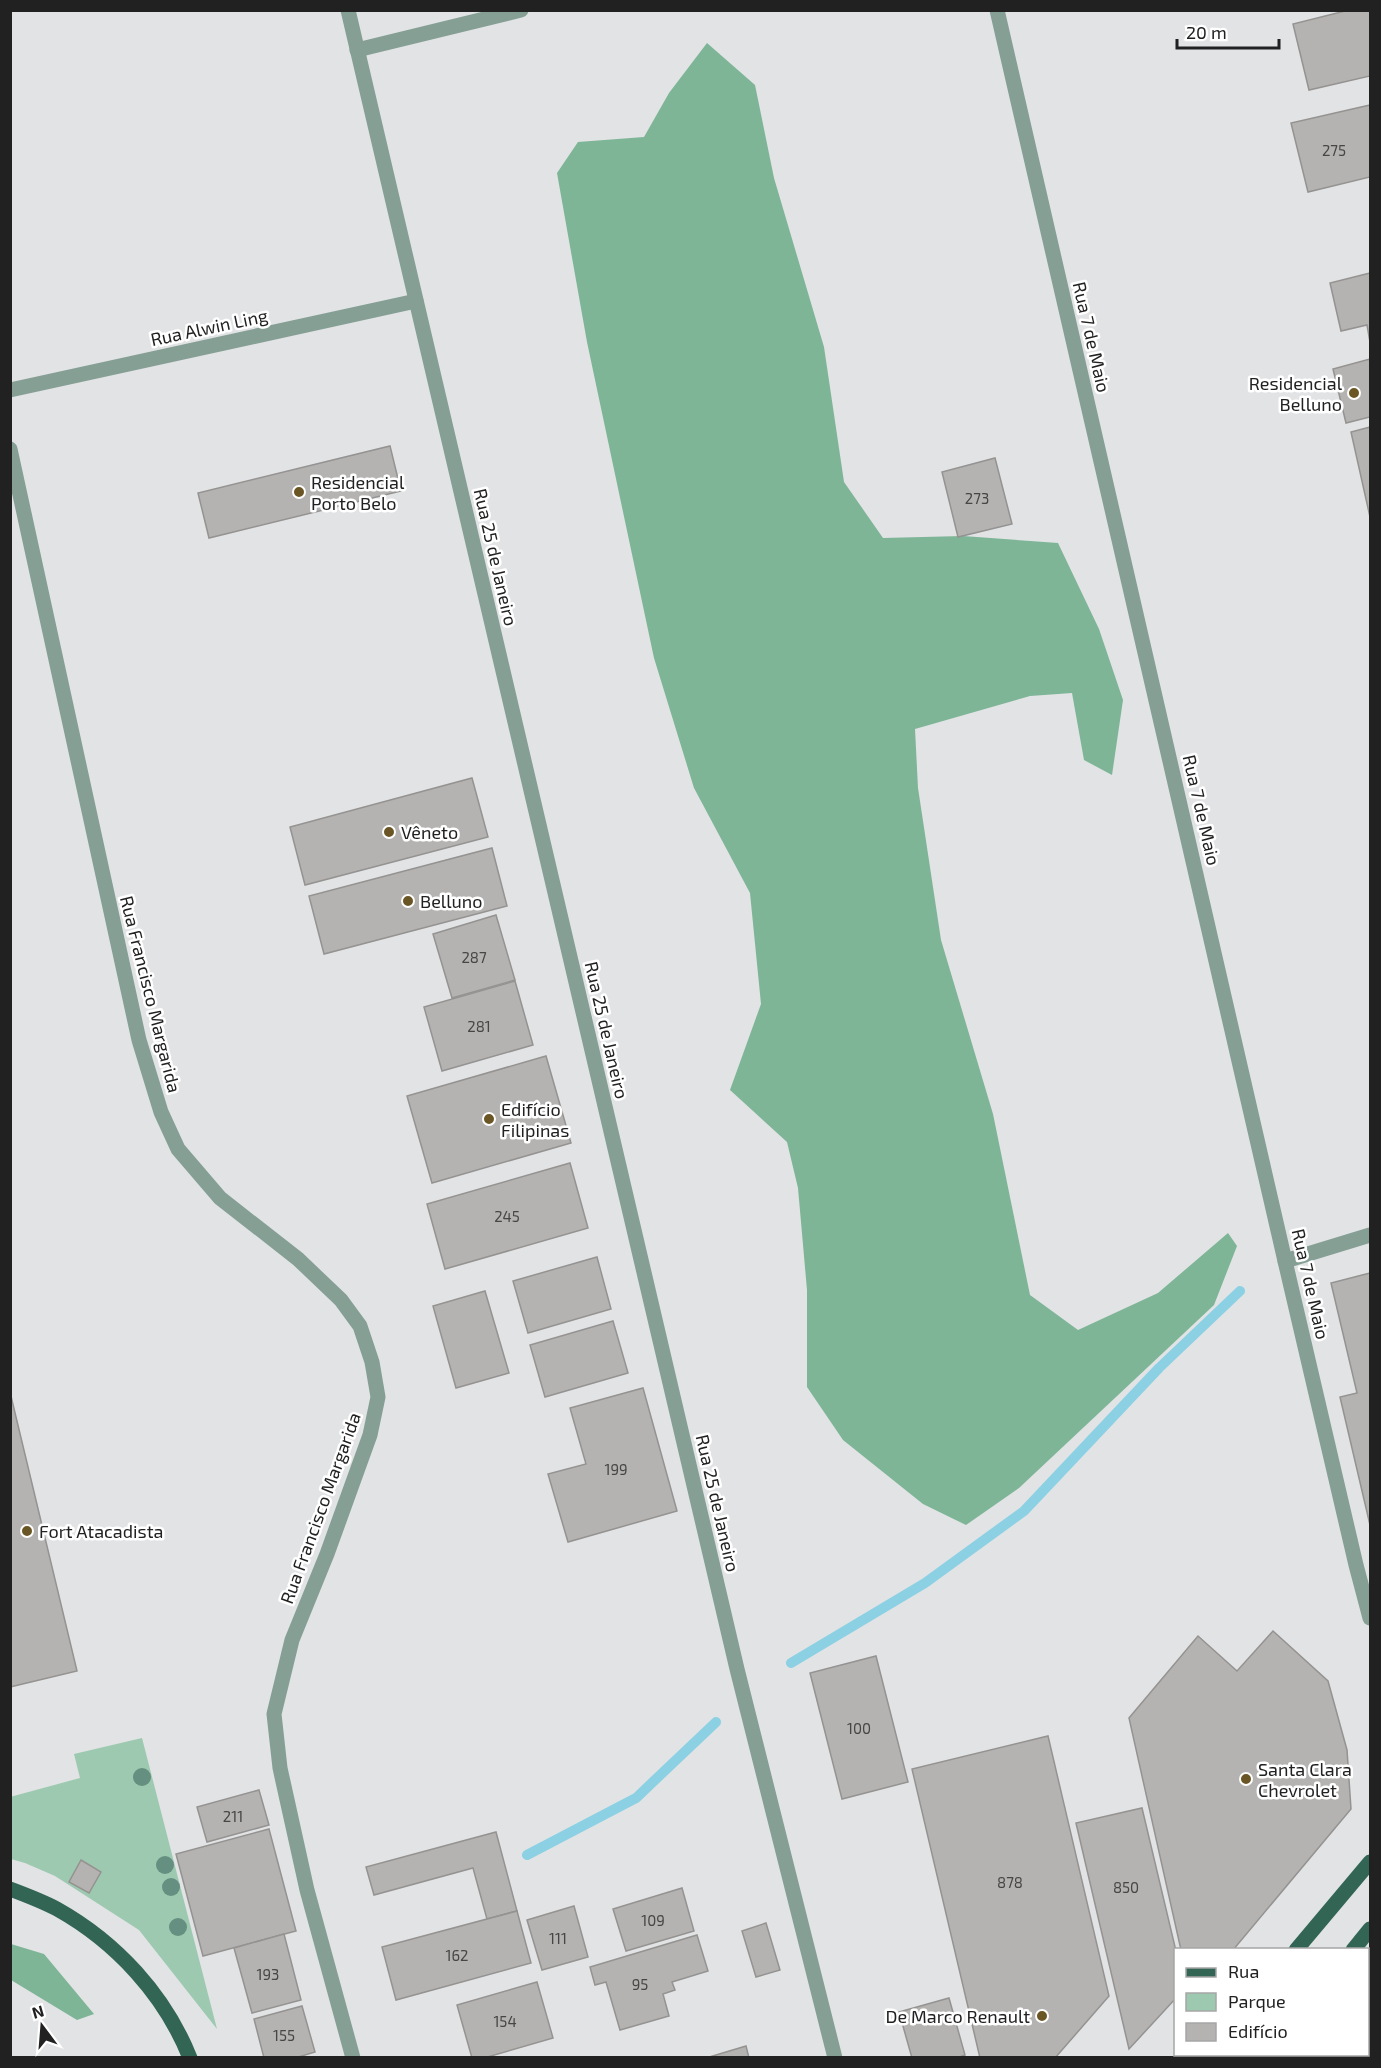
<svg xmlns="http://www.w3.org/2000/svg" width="1381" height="2068" font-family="'Exo 2',sans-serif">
	<rect width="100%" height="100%" fill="#e1e3e5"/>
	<path fill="#9dc9b0" d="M142,1738L217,2029L139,1930L55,1876L25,1863L11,1859L10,1797L80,1778L74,1754Z"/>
	<g fill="#7db596">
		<path d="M707,43L755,85L774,178L824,347L844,482L883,538L963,536L1058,543L1099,629L1123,700L1112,775L1084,760L1072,693L1030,696L915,729L918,788L941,940L993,1114L1030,1295L1078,1330L1158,1293L1228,1233L1237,1246L1214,1305L1019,1488L966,1525L923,1504L843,1440L807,1387V1290L798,1188L787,1142L730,1090L761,1004L750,893L694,788L654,658L587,342L557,173L578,142L644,137L669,93Z"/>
		<path d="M11,1944L44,1954L94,2014L77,2020L11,1980Z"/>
	</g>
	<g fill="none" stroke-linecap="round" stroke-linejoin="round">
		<g stroke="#8bd0e3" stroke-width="10">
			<path d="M791,1663L925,1583L1024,1511L1159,1368L1240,1291"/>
			<path d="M527,1855L636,1798L716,1722"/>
		</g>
	</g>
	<g fill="#b5b3b1" stroke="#959391" stroke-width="1.5">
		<path d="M1349,10H1370V76L1309,90L1293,24Z"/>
		<path d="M1370,105V177L1308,192L1291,123Z"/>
		<path d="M1370,273V342L1367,325L1341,331L1330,283Z"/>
		<path d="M1370,359V417L1346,423L1333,369Z"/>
		<path d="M1370,427V517L1351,432Z"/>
		<path d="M390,446L401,491L209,538L198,493Z"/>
		<path d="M995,458L1012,524L958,537L942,472Z"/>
		<path d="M472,778L488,837L305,885L290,827Z"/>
		<path d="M492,848L507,906L324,954L309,896Z"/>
		<path d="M496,915L515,980L452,998L433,934Z"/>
		<path d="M515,981L533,1045L442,1071L424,1007Z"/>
		<path d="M546,1056L571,1143L432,1183L407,1096Z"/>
		<path d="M570,1163L588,1228L445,1269L427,1204Z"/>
		<path d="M597,1257L611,1309L528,1333L513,1281Z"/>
		<path d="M1370,1273V1525L1340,1397L1357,1393L1331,1283Z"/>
		<path d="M485,1291L509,1373L456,1388L433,1306Z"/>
		<path d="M613,1321L628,1373L545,1397L530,1345Z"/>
		<path d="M643,1388L677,1511L568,1542L548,1474L586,1464L570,1408Z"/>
		<path d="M10,1392L77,1671L10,1687Z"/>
		<path d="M1273,1631L1328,1681L1347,1750L1351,1809L1233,1950H1181L1129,1718L1198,1636L1237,1671Z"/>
		<path d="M876,1656L908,1782L842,1799L810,1673Z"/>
		<path d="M1048,1736L1109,1996L1055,2058H980L912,1769Z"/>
		<path d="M259,1790L269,1825L207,1842L197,1807Z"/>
		<path d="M1142,1808L1176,1951V1998L1129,2049L1076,1823Z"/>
		<path d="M269,1829L296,1931L203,1956L176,1854Z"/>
		<path d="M496,1832L517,1911L487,1919L473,1868L374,1895L366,1867Z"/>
		<path d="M81,1860L101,1872L89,1893L69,1882Z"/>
		<path d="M682,1888L694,1931L626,1951L613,1909Z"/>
		<path d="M574,1906L588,1957L542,1970L527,1920Z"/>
		<path d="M517,1911L531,1963L396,2000L382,1947Z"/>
		<path d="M766,1923L780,1970L756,1977L742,1931Z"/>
		<path d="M284,1934L301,2000L252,2013L234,1948Z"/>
		<path d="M697,1935L708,1971L672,1982L675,1990L663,1994L669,2016L620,2030L606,1982L595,1985L590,1967Z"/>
		<path d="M537,1982L553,2038L484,2058H472L457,2005Z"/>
		<path d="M949,1998L965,2055L957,2058H912L899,2012Z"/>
		<path d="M302,2006L315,2052L295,2058H264L254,2019Z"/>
		<path d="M746,2046L749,2058H706Z"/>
	</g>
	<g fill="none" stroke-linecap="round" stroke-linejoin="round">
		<g stroke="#939596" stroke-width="4" stroke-dasharray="3 4.5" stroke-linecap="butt">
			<path d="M1368,1987L1370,1983"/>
			<path d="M1306,2058L1308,2054"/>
		</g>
		<g stroke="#859f94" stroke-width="15">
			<path d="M348,10L737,1669L835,2058"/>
			<path d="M997,10L1285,1261L1356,1565L1370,1618"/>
			<path d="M357,50L521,10"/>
			<path d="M10,390L416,301"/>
			<path d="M10,449L139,1040L161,1112L178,1149L220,1198L298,1259L341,1300L360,1326L372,1362L378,1397L370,1435L327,1554L292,1640L274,1714L280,1768L307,1890L353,2058"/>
			<path d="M1285,1261L1370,1235"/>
		</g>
		<g stroke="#326554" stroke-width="15">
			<path d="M10,1889C26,1895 42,1901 57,1909C116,1942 165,1995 190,2058"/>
			<path d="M1296,1950L1370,1862"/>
			<path d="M1353,1950L1370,1929"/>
			<path d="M1204,2058L1207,2054"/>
			<path d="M1258,2058L1261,2054"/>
		</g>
	</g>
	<g fill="#658f80">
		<circle cx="142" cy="1777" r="9"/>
		<circle cx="165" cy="1865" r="9"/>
		<circle cx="171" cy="1887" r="9"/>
		<circle cx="178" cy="1927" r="9"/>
	</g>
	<g fill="#6a5524" stroke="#fff" stroke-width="2">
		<circle cx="1354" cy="393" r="6"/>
		<circle cx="299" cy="492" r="6"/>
		<circle cx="389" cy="832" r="6"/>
		<circle cx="408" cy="901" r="6"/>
		<circle cx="489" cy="1119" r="6"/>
		<circle cx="27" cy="1531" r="6"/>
		<circle cx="1246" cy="1779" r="6"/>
		<circle cx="1042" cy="2016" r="6"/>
	</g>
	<g text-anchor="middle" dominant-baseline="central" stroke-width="5" stroke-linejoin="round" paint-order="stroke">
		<g font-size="15" fill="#464646">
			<text x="1334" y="150">275</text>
			<text x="977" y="498">273</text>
			<text x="474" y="957">287</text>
			<text x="479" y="1026">281</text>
			<text x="507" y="1216">245</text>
			<text x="616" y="1469">199</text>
			<text x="859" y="1728">100</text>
			<text x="233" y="1816">211</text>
			<text x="1010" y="1882">878</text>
			<text x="1126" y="1887">850</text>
			<text x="653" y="1920">109</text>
			<text x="558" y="1938">111</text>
			<text x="457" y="1955">162</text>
			<text x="268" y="1974">193</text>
			<text x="640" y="1984">95</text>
			<text x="505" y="2021">154</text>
			<text x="284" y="2035">155</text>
		</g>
		<g font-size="18" fill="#212122" stroke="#fff">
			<text transform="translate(209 327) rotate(-12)">Rua Alwin Ling</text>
			<text transform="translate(1092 337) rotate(77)">Rua 7 de Maio</text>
			<text transform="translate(496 557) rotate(77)">Rua 25 de Janeiro</text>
			<text transform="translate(1202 810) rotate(77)">Rua 7 de Maio</text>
			<text transform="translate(151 994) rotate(76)">Rua Francisco Margarida</text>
			<text transform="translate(607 1030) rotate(77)">Rua 25 de Janeiro</text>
			<text transform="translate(1311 1284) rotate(77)">Rua 7 de Maio</text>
			<text transform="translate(718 1503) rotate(77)">Rua 25 de Janeiro</text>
			<text transform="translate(320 1508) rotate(-70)">Rua Francisco Margarida</text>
		</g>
		<g font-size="18" fill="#212122" stroke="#fff" text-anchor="start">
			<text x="1342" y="383" text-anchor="end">Residencial<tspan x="1342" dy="21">Belluno</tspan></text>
			<text x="311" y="482">Residencial<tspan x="311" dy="21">Porto Belo</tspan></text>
			<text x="401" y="832">Vêneto</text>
			<text x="420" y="901">Belluno</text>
			<text x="501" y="1109">Edifício<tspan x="501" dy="21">Filipinas</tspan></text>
			<text x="39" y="1531">Fort Atacadista</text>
			<text x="1258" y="1769">Santa Clara<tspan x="1258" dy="21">Chevrolet</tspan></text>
			<text x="1030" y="2016" text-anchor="end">De Marco Renault</text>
		</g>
	</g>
	<rect width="1381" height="2068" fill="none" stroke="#212122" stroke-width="24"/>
	<rect x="1174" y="1948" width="195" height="108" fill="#ffffff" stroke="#a6a6a7" stroke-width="1.5"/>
	<rect x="1186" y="1968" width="30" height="9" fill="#326554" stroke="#a6a6a7" stroke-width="1.5"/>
	<text x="1228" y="1978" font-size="18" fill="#212122">Rua</text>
	<rect x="1186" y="1993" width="30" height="18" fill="#9dc9b0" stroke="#a6a6a7" stroke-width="1.5"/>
	<text x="1228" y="2008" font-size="18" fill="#212122">Parque</text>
	<rect x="1186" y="2023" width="30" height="18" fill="#b5b3b1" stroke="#a6a6a7" stroke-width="1.5"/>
	<text x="1228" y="2038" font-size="18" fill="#212122">Edifício</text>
	<g transform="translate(42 2026) rotate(344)" stroke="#ffffff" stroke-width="4.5" paint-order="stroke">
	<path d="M0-4.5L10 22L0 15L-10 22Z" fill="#212122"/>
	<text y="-9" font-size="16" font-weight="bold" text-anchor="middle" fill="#212122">N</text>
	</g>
	<path d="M1177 39v9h102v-9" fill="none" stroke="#212122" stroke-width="3"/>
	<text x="1186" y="39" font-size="18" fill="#212122" stroke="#ffffff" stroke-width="4.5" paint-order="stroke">20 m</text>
</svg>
